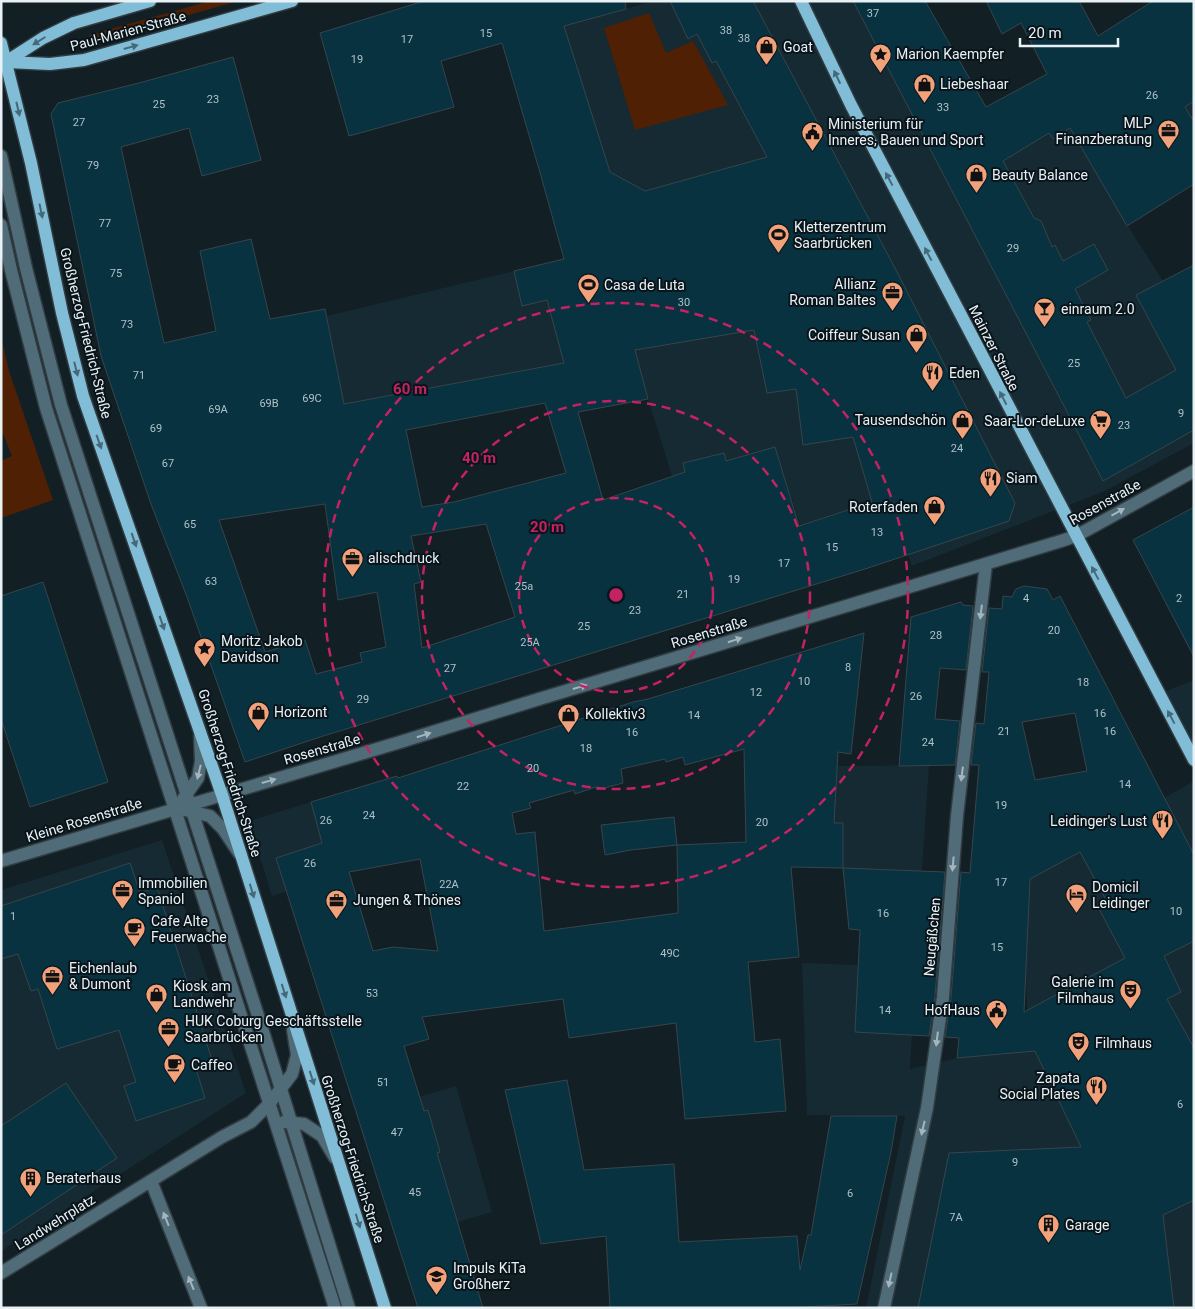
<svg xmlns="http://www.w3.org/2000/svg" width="1195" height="1309" font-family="Roboto,sans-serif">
	<rect width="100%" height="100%" fill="#121f24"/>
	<g fill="#152a32">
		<path d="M653,1H919L950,61L958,57L962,64L973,87L990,130L1194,8V184L1128,226L1163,281L1194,337V443L1105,491L912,566L888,496L800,525L775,447L726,461L724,453L683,463L689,484L672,476L648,399L549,418L535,368L344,404L327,316L564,259L541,176L514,40Z"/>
		<path d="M1194,680V757L1159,694Z"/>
		<path d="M929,765L922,871L790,867L746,868L744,770L837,766Z"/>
		<path d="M1194,781V1308H866L905,1116L807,1115L802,963L916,967L910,1069L957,1058L1035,1051L1027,1010L1026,973L1031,837L1164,798Z"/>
		<path d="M330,796L352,871L272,896L249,821Z"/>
		<path d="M162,840L246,1093L1,1251V890Z"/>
		<path d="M456,1086L492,1212L397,1240L358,1115Z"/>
	</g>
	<g fill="#502004">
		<path d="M210,1H238L91,43L89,35Z"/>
		<path d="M649,13L666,53L693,41L728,105L635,130L604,28Z"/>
		<path d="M1,336L9,371L53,500L1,518V461L12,456L1,429Z"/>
	</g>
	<g fill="#083240" stroke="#37454b" fill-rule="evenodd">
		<path d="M424,1H625L626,9L564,26L610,172L645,191L767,157L716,61L712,63L697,34L688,39L670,1H753L895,268L1015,503L1009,521L865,569L320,737L245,762L187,597L151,504L101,356L51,114L58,103L139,83L233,57L261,160L202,176L189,128L121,147L164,343L216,331L200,251L251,239L270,319L325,309L344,404L564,363L547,300L522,306L514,271L564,259L541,176L502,43L441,61L454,107L349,136L320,33ZM754,330L767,393L796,389L803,445L853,437L872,502L799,526L775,447L726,461L724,453L683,463L685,472L603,500L578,412L648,399L635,350ZM545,403L566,473L454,502L422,507L406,430ZM325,504L338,600L377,592L386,647L360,653L362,662L316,674L305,640L265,652L219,520ZM486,524L515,617L422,648L414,584L421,582L411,536Z"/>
		<path d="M853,1H925L986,107L1047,74L1021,23L1002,34L986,1H1079L1098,36L1153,1H1194V101L1185,107L1194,122V184L1127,226L1070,128L1053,139L1049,133L1003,161L1034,218L1041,221L1052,247L1055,245L1063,261L1094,244L1108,270L1075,289L1091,320L1087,322L1126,398L1176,370L1136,295L1194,265V430L1103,481Z"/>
		<path d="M1194,507V657L1133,540Z"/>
		<path d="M43,582L108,782L30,807L1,719V596Z"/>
		<path d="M1024,586L1047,589L1053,600L1060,596L1194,855V941L1164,956L1181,992L1167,999L1194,1048V1200L1163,1215L1174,1308H918L949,1153L1081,1147L1035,1051L957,1058L959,1038L945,1037L951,998L961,872L970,873L979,765H971L976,723L984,724L989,672H982L989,608L1002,609L1003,596L1012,597L1016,589ZM1075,713L1087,771L1035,780L1022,722ZM1080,852L1106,900L1097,905L1125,958L1024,1012L1030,879Z"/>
		<path d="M961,602L963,605L973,606L966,670L940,668L935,719L960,721L955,765L899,766L911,617Z"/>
		<path d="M864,633L851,754L838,752L834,823H843V868L791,867L799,957L748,962L755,1042L780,1039L786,1111L685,1119L676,1023L569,1038L563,999L422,1017L429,1039L404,1046L424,1111L428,1110L440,1152L437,1153L483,1308H418L276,858L322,843L311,802L397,776L398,778L633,702L648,699ZM744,749L746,842L677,845L678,913L544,931L535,832L516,834L512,813L531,808L529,803L574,790L575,794L596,787L597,790L623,783L621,769L665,759L666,762L683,757L685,765ZM420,859L438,951L393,947L373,951L349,872Z"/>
		<path d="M674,817L677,845L631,850L605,855L601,825Z"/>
		<path d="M130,863L140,893L157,887L213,1063L196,1069L205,1098L136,1121L124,1086L136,1082L119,1030L57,1049L38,989L31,991L18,954L1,959V906Z"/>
		<path d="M843,868L945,872L935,996L929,1036L855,1032L860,930L849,929Z"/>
		<path d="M567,1080L584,1170L674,1164L679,1242L797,1236L800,1270L808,1235H811L831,1116H897L891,1152L857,1304L786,1308H610L606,1236L541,1244L505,1090Z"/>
		<path d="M66,1083L117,1158L1,1235V1126Z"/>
	</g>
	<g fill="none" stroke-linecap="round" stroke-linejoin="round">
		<defs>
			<g id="minor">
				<path d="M1,156L26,268L61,405L261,1025L349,1308"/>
				<path d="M1,225L11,270L46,408L335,1308"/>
				<path d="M183,799L198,778L201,761L200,736"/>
				<path d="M185,810L210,816L223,829L239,853"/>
				<path d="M1,861L397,743L539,699L1061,541L1076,536L1194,471"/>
				<path d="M284,1122L304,1124L322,1136L335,1158"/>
				<path d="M151,1181L201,1308"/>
				<path d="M1,1273L222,1137L251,1122L269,1104L292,1074L297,1055L293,1030"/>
				<path d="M884,1308L927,1108L943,997L957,816L986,564"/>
			</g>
			<g id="major">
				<path d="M801,1L851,105L1194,760"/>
				<path d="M1,43L31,163L62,313L83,396L222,795L385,1308"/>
				<path d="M7,62L50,64L84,60L292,1"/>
				<path d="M4,63L43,38L74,23L150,1"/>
			</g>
		</defs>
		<use href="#minor" stroke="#303c41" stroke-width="15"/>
		<use href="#major" stroke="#303c41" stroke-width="15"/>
		<use href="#minor" stroke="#506c78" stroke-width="12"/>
		<use href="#major" stroke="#81bdd6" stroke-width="12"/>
	</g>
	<defs><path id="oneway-solid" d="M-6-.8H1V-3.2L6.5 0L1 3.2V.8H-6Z" transform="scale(1.25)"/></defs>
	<g fill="#456978">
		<use href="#oneway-solid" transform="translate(39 41) rotate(148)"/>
		<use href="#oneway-solid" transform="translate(131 47) rotate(-16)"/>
		<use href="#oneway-solid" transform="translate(837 77) rotate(-116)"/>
		<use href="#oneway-solid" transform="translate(18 109) rotate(77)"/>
		<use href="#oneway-solid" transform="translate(889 179) rotate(-118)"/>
		<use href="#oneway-solid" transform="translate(41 211) rotate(78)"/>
		<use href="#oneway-solid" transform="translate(928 254) rotate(-118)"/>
		<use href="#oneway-solid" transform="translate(76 369) rotate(76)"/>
		<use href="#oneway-solid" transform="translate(1003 398) rotate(-117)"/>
		<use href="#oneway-solid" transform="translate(99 442) rotate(70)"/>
		<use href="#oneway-solid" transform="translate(134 540) rotate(71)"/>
		<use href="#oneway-solid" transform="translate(1095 573) rotate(-118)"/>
		<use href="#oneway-solid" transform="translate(162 623) rotate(71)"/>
		<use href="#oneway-solid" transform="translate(1171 717) rotate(-118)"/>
		<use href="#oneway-solid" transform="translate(252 891) rotate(73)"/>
		<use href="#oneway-solid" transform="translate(284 991) rotate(72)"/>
		<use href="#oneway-solid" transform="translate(312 1078) rotate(72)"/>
		<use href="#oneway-solid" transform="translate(358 1221) rotate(73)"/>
	</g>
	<g fill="#a4b5bd">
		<use href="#oneway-solid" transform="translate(1118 512) rotate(-29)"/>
		<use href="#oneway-solid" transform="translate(981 612) rotate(97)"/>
		<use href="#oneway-solid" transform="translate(735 640) rotate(-17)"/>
		<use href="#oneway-solid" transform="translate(580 687) rotate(-16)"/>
		<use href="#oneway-solid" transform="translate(424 735) rotate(-17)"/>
		<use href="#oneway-solid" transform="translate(199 772) rotate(104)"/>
		<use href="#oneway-solid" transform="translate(962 774) rotate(97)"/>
		<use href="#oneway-solid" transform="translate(269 781) rotate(-16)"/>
		<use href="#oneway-solid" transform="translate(953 864) rotate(95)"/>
		<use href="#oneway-solid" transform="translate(937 1039) rotate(97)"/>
		<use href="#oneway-solid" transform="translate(923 1128) rotate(103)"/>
		<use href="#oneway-solid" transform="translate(166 1219) rotate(-112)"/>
		<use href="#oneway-solid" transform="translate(890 1280) rotate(102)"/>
		<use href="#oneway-solid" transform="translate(191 1283) rotate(-112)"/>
	</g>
	<g fill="none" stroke="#c42363" stroke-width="2.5" stroke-dasharray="9 6">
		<circle cx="616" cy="595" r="97"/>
		<circle cx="616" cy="595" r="194"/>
		<circle cx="616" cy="595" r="292"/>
	</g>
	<defs>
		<symbol id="shop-pin" viewBox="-11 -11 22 30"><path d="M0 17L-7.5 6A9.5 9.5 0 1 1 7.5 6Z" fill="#f1a27b" stroke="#09151b"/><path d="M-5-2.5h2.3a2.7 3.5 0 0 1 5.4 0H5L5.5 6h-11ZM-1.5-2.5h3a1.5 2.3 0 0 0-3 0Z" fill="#111"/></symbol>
		<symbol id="sight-pin" viewBox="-11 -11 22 30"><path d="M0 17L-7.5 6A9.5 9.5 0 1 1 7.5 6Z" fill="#f1a27b" stroke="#09151b"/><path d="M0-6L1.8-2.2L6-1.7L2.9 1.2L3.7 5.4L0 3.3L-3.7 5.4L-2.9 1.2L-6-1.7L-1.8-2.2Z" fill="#111"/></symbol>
		<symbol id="office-pin" viewBox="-11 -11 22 30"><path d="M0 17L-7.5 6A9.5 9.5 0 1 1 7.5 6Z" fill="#f1a27b" stroke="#09151b"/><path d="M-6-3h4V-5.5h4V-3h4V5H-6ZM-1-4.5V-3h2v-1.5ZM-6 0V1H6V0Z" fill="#111"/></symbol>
		<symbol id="civic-pin" viewBox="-11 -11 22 30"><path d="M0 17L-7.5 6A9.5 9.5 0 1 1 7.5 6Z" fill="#f1a27b" stroke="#09151b"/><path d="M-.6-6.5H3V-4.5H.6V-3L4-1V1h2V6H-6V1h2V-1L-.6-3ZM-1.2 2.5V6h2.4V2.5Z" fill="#111"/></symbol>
		<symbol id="stadium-pin" viewBox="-11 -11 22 30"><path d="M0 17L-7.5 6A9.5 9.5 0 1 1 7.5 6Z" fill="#f1a27b" stroke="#09151b"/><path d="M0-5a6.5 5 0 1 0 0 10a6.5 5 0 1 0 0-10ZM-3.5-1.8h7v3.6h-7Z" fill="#111"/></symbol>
		<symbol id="bar-pin" viewBox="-11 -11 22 30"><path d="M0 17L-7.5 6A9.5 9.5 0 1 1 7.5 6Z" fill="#f1a27b" stroke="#09151b"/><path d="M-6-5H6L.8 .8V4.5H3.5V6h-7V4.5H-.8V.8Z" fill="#111"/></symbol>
		<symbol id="restaurant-pin" viewBox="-11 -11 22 30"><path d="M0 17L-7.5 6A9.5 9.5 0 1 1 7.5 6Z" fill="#f1a27b" stroke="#09151b"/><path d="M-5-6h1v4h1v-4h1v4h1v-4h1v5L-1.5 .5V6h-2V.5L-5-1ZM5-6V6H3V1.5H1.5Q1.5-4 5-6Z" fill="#111"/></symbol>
		<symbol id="supermarket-pin" viewBox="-11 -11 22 30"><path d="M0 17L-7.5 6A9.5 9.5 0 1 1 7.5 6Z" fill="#f1a27b" stroke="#09151b"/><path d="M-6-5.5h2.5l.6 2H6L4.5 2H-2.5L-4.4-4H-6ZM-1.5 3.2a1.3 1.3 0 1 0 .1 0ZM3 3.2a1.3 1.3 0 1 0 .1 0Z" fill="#111"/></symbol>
		<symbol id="hotel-pin" viewBox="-11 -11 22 30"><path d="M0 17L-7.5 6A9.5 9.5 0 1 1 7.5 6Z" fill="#f1a27b" stroke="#09151b"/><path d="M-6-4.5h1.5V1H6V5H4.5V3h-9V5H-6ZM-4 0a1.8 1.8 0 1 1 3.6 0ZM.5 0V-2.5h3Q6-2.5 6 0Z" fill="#111"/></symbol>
		<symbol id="cafe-pin" viewBox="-11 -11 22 30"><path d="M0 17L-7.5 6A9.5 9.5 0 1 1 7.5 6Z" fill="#f1a27b" stroke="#09151b"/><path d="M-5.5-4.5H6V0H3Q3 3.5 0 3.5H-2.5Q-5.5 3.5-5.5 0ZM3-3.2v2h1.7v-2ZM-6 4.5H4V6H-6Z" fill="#111"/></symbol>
		<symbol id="theatre-pin" viewBox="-11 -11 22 30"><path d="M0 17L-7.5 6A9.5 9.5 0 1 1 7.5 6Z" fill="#f1a27b" stroke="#09151b"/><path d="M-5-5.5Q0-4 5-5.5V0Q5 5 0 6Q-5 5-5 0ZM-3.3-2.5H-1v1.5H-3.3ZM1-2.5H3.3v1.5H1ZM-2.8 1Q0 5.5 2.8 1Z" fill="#111"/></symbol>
		<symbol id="building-pin" viewBox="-11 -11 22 30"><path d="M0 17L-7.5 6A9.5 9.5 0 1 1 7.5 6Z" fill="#f1a27b" stroke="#09151b"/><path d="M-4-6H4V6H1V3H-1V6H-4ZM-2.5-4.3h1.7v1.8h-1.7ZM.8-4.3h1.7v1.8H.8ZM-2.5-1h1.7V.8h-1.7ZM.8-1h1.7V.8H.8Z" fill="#111"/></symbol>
		<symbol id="school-pin" viewBox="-11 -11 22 30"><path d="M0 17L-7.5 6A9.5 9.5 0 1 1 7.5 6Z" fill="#f1a27b" stroke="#09151b"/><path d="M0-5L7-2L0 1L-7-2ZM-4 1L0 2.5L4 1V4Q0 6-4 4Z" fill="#111"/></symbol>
	</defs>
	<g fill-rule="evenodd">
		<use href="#shop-pin" x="754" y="34" width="25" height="34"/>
		<use href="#sight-pin" x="868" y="42" width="25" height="34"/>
		<use href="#shop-pin" x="912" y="72" width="25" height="34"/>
		<use href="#office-pin" x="1156" y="118" width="25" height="34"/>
		<use href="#civic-pin" x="800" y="120" width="25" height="34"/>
		<use href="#shop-pin" x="964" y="162" width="25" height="34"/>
		<use href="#stadium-pin" x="766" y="222" width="25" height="34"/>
		<use href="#stadium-pin" x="576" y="272" width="25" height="34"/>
		<use href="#office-pin" x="880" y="280" width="25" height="34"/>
		<use href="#bar-pin" x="1032" y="296" width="25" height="34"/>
		<use href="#shop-pin" x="904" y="322" width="25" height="34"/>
		<use href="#restaurant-pin" x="920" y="360" width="25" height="34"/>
		<use href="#shop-pin" x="950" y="408" width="25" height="34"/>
		<use href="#supermarket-pin" x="1088" y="408" width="25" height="34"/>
		<use href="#restaurant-pin" x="978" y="466" width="25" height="34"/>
		<use href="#shop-pin" x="922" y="494" width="25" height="34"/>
		<use href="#office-pin" x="340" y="546" width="25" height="34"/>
		<use href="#sight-pin" x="192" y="636" width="25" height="34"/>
		<use href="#shop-pin" x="246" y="700" width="25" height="34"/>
		<use href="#shop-pin" x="556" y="702" width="25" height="34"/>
		<use href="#restaurant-pin" x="1150" y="808" width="25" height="34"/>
		<use href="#office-pin" x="110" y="878" width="25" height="34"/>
		<use href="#hotel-pin" x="1064" y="882" width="25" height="34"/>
		<use href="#office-pin" x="324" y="888" width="25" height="34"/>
		<use href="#cafe-pin" x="122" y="916" width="25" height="34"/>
		<use href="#office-pin" x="40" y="964" width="25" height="34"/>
		<use href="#theatre-pin" x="1118" y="978" width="25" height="34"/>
		<use href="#shop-pin" x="144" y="982" width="25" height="34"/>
		<use href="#civic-pin" x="984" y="998" width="25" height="34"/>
		<use href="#office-pin" x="156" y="1016" width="25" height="34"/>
		<use href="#theatre-pin" x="1066" y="1030" width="25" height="34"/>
		<use href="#cafe-pin" x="162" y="1052" width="25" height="34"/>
		<use href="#restaurant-pin" x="1084" y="1074" width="25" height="34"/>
		<use href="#building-pin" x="18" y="1166" width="25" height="34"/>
		<use href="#building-pin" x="1036" y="1212" width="25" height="34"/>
		<use href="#school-pin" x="424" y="1264" width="25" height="34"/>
	</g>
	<g text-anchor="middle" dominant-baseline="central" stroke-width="4" stroke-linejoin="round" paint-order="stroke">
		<g font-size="11" fill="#b1c1c8">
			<text x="873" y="13">37</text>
			<text x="726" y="30">38</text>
			<text x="486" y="33">15</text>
			<text x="744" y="38">38</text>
			<text x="407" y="39">17</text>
			<text x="357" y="59">19</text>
			<text x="1152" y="95">26</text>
			<text x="213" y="99">23</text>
			<text x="159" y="104">25</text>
			<text x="943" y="107">33</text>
			<text x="79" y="122">27</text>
			<text x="93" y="165">79</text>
			<text x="105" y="223">77</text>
			<text x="1013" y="248">29</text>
			<text x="116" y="273">75</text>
			<text x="684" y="302">30</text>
			<text x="127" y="324">73</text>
			<text x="1074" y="363">25</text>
			<text x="139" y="375">71</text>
			<text x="312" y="398">69C</text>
			<text x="269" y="403">69B</text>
			<text x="218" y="409">69A</text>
			<text x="1181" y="413">9</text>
			<text x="1124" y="425">23</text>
			<text x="156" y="428">69</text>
			<text x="957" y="448">24</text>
			<text x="168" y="463">67</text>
			<text x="190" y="524">65</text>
			<text x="877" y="532">13</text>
			<text x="832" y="547">15</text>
			<text x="784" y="563">17</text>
			<text x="734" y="579">19</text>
			<text x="211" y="581">63</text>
			<text x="524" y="586">25a</text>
			<text x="683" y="594">21</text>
			<text x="1026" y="598">4</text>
			<text x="1179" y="598">2</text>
			<text x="635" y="610">23</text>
			<text x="584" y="626">25</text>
			<text x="1054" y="630">20</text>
			<text x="936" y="635">28</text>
			<text x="530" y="642">25A</text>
			<text x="848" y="667">8</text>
			<text x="450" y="668">27</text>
			<text x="804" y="681">10</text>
			<text x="1083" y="682">18</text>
			<text x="756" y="692">12</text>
			<text x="916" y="696">26</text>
			<text x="363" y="699">29</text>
			<text x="1100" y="713">16</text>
			<text x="694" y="715">14</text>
			<text x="1004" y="731">21</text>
			<text x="1110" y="731">16</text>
			<text x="632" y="732">16</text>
			<text x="928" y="742">24</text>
			<text x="586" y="748">18</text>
			<text x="533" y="768">20</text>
			<text x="1125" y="784">14</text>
			<text x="463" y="786">22</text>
			<text x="1001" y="805">19</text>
			<text x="369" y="815">24</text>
			<text x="326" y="820">26</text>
			<text x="762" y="822">20</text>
			<text x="310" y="863">26</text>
			<text x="1001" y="882">17</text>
			<text x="449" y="884">22A</text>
			<text x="1176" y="911">10</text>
			<text x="883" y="913">16</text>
			<text x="13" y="916">1</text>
			<text x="997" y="947">15</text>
			<text x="670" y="953">49C</text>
			<text x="372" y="993">53</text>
			<text x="885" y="1010">14</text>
			<text x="383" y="1082">51</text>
			<text x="1180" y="1104">6</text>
			<text x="397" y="1132">47</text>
			<text x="1015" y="1162">9</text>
			<text x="415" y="1192">45</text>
			<text x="850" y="1193">6</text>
			<text x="956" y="1217">7A</text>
		</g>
		<g font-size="14" fill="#e9f1f5" stroke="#09151b">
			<text transform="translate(128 31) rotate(-15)">Paul-Marien-Straße</text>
			<text transform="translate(86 333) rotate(76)">Großherzog-Friedrich-Straße</text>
			<text transform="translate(994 348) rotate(63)">Mainzer Straße</text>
			<text transform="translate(1105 502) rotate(-29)">Rosenstraße</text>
			<text transform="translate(709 632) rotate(-17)">Rosenstraße</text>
			<text transform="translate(322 749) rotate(-16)">Rosenstraße</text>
			<text transform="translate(230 773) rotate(72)">Großherzog-Friedrich-Straße</text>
			<text transform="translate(84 820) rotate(-17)">Kleine Rosenstraße</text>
			<text transform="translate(932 937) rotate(-85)">Neugäßchen</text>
			<text transform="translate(353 1159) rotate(72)">Großherzog-Friedrich-Straße</text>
			<text transform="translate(55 1222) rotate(-32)">Landwehrplatz</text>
		</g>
		<g font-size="14" fill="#e9f1f5" stroke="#09151b" text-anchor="start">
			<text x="783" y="47">Goat</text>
			<text x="896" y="54">Marion Kaempfer</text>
			<text x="940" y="84">Liebeshaar</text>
			<text x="1152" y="123" text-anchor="end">MLP<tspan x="1152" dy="16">Finanzberatung</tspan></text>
			<text x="828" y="124">Ministerium für<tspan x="828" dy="16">Inneres, Bauen und Sport</tspan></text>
			<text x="992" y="175">Beauty Balance</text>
			<text x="794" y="227">Kletterzentrum<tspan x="794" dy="16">Saarbrücken</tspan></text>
			<text x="876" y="284" text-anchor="end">Allianz<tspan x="876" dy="16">Roman Baltes</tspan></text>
			<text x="604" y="285">Casa de Luta</text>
			<text x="1061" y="309">einraum 2.0</text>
			<text x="900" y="335" text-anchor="end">Coiffeur Susan</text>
			<text x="949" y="373">Eden</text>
			<text x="946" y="420" text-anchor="end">Tausendschön</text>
			<text x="1085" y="421" text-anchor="end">Saar-Lor-deLuxe</text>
			<text x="1006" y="478">Siam</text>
			<text x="918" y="507" text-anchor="end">Roterfaden</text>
			<text x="368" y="558">alischdruck</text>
			<text x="221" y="641">Moritz Jakob<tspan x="221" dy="16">Davidson</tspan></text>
			<text x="274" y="712">Horizont</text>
			<text x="585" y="714">Kollektiv3</text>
			<text x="1147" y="821" text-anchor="end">Leidinger's Lust</text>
			<text x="138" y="883">Immobilien<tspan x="138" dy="16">Spaniol</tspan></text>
			<text x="1092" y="887">Domicil<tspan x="1092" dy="16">Leidinger</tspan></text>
			<text x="353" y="900">Jungen &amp; Thönes</text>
			<text x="151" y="921">Cafe Alte<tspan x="151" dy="16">Feuerwache</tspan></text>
			<text x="69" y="968">Eichenlaub<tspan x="69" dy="16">&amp; Dumont</tspan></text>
			<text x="1114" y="982" text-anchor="end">Galerie im<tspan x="1114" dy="16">Filmhaus</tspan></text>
			<text x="173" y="986">Kiosk am<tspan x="173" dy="16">Landwehr</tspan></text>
			<text x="980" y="1010" text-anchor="end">HofHaus</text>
			<text x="185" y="1021">HUK Coburg Geschäftsstelle<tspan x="185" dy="16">Saarbrücken</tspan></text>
			<text x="1095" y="1043">Filmhaus</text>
			<text x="191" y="1065">Caffeo</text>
			<text x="1080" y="1078" text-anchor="end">Zapata<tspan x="1080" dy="16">Social Plates</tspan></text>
			<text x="46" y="1178">Beraterhaus</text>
			<text x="1065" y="1225">Garage</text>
			<text x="453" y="1268">Impuls KiTa<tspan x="453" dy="16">Großherz</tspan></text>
		</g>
	</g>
	<circle cx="616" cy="595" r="8" fill="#c42363" stroke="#09151b" stroke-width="2.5"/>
	<g font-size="15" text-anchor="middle" font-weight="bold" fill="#c42363" stroke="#09151b" stroke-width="4" stroke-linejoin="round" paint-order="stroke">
		<text x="410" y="394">60 m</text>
		<text x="479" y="463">40 m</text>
		<text x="547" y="532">20 m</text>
	</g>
	<rect width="1195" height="1309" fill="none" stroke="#e9f1f5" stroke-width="5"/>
	<path d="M1020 38v8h98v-8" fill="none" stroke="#e9f1f5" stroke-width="2.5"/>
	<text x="1028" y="38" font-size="15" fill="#e9f1f5" stroke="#09151b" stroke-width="4" paint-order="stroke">20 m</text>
</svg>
